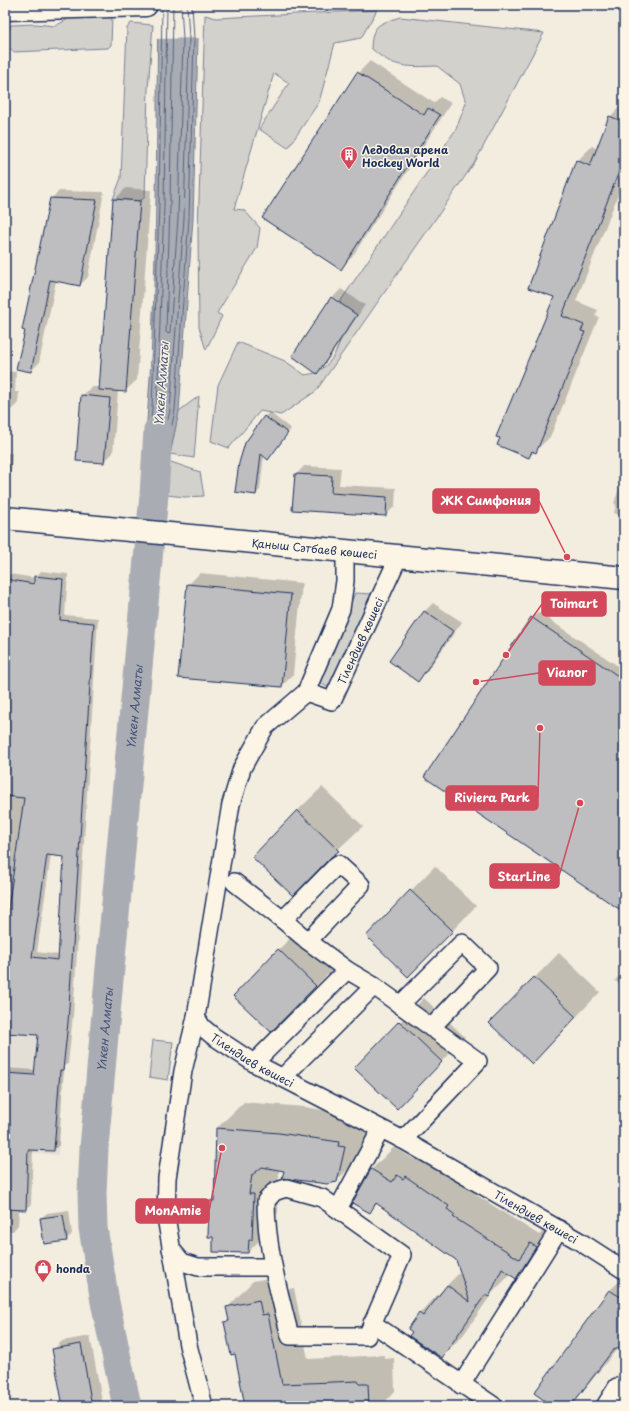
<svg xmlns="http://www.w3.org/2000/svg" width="629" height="1411" font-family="'Playpen Sans',sans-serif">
	<rect width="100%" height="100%" fill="#f3ede0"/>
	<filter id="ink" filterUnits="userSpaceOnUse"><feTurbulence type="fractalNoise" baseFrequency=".025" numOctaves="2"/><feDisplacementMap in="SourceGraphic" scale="8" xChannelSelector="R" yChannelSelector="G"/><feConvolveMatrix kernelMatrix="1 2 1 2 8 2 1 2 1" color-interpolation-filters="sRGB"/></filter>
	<g filter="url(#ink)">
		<path fill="#e3dfd6" d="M5,1018L68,1022L63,1070L58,1155L5,1151Z"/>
		<g fill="#d3d1cc" stroke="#778095">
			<path d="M377,10L361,38L335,43L319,102L288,148L259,129L289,83L274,73L234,209L244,210L260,228L257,248L217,313L222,316L206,350L199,327L198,230L205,15L216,18Z"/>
			<path d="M112,17L111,45L108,48L13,52L8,46V35L11,25L36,24L55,26L70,18Z"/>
			<path d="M400,17L544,33L475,162L316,391L281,415L260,411L229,448L211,441L218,385L238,342L285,361L305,375C309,374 314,374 317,372C341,359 346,326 340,302L456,129L466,103L460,84L437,66C409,67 393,69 371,48C372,24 379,24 400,17Z"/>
			<path d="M131,23L153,25L148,89L145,197L140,201L113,199L121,178L127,28Z"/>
			<path d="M199,396L194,458L170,454L179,411Z"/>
			<path d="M168,461L200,472L204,496L185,497L167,495Z"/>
			<path d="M355,593L372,594L330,688L317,682Z"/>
			<path d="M153,1040L173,1042L168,1080L149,1077Z"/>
		</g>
		<path fill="#a9acb3" stroke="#707a91" d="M158,5H196L198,38L193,219L179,411L167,469L143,467C158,314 156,159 158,5Z"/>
		<path fill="#f3ede0" d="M156,5H198L200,38L155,39Z"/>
		<g fill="#0003" fill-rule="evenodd">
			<path d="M370,61L434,103L440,97L451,103L352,257L341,268L358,73Z"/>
			<path d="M5,88L10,92V140L5,145Z"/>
			<path d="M624,102V180L576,301L598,310L595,316L599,317L550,437L529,457L577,161L592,146L597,149L610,117Z"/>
			<path d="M126,188L151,190L137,380L125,391H118L113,453L104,462L82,396L91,387H100L114,200Z"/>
			<path d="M59,191L104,192L88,277L80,285L56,281L39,363L31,371L26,330L51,199Z"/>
			<path d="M341,289L365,305L326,363L317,372L332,298Z"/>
			<path d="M5,371L16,372L15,392H19L18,403L10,411H5Z"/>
			<path d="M269,412L291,429L268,458L264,455L260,490L256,494L265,417Z"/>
			<path d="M5,453H12L11,471L5,477Z"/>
			<path d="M304,466L341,468L339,485L396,488L395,506L386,515L293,509L296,475Z"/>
			<path d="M624,480V517L614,513L616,505L614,503L621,483Z"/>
			<path d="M41,571L68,574L65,615L98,618L73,1016L68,1064L64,1067L59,1145L54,1150L33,1149L31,1204L26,1209H19L18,1225L13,1231H5V1068L36,1070L39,1034L5,1032V579L10,574L35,578ZM51,855L65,856L59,955L37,952Z"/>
			<path d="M200,573L302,583L293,675L282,686L188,585Z"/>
			<path d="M433,603L462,622L427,671L418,680L425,611Z"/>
			<path d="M538,612L624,670V902L619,907L425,776L532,618Z"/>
			<path d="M322,787L363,826L332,855L297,811Z"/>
			<path d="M435,866L476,906L432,952L367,936Z"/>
			<path d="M303,926L340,962L271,1031L278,950Z"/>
			<path d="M559,953L600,992L556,1038L490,1023Z"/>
			<path d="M624,969V987L615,981Z"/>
			<path d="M424,998L465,1037L421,1083L400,1022Z"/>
			<path d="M244,1102L305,1107L364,1117L371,1121L363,1155L336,1181L279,1169L278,1213L274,1217V1226L248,1252L214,1236H209L210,1201L215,1196L217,1128Z"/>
			<path d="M394,1147L414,1159L421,1153L477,1192L475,1194L539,1235L554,1221L538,1255L516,1278L511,1274L493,1292L464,1334L442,1357L419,1314L461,1271L457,1260L378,1203L369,1212L371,1170Z"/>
			<path d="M69,1210L72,1234L66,1240L41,1218L47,1213Z"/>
			<path d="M285,1275L288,1289L294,1288L308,1359L384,1355V1359L394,1358L395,1391L381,1406H246L236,1353L226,1323L229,1319L227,1308L253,1281Z"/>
			<path d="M624,1277V1346L618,1348L571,1406H553L536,1393L610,1290Z"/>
			<path d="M90,1336L103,1406H64L53,1350L62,1341Z"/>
			<path d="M5,1348L7,1359L5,1361Z"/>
		</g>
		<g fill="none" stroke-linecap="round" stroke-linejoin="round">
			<g stroke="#546180" stroke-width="1">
				<path d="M162,5L159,205L152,408L147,462L149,464L162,465L164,463L175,410L189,218L194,38L192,5"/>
				<path d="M167,5L164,205L157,408L153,457L158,460L160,458L170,410L184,218L189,38L187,5"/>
				<path d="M173,5L170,205L166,332L168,334L170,332L178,218L183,39L181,5"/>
			</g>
			<path stroke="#a9acb3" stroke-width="29" id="s1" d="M127,1406L105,1302L93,1228L92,1194L94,1148L110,968L154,495L158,430"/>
		</g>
		<g fill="#bebec0" stroke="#1b2f5e" fill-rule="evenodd">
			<path d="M357,72L424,115L428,108L440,115L341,270L262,218Z"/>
			<path d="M609,116L624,122V159L562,316L584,325L581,331L585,332L536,453L532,451L529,458L497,445L500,438L496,437L554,297L528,288L576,160L590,166Z"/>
			<path d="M50,198L97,200L80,286L50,280L31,372L16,369L25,331L22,330Z"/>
			<path d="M113,199L140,201L126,392L99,390Z"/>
			<path d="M331,297L357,315L317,374L292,356Z"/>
			<path d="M81,395L110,398L104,463L76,461Z"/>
			<path d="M264,416L288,433L268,460L261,454L256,495L235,492L239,463L245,443Z"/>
			<path d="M295,474L332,476L331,493L387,497L386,516L292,510Z"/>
			<path d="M34,576L63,579L60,620L94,623L68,1022L63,1070H60L54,1151L28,1150L26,1210L5,1209V1073L34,1075L38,1035L5,1033V930L24,798L5,796V579L34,584ZM47,855L64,857L58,960L32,957Z"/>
			<path d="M187,584L291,594L282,687L178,678Z"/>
			<path d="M424,611L453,631L418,682L389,661Z"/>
			<path d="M531,617L624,680V901L619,909L424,777Z"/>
			<path d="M297,810L339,851L331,857L293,896L252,857Z"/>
			<path d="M410,890L453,931L408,977L366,936Z"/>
			<path d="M278,949L316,986L271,1032L233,996Z"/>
			<path d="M534,977L576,1017L532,1064L489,1023Z"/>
			<path d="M399,1021L442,1062L397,1109L354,1068Z"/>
			<path d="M216,1128L279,1133L339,1142L338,1146L345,1147L337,1182L327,1184L282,1178L284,1171L262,1167L252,1175L249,1194H254L252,1240H249L248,1253L213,1252V1237H208L209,1201H214Z"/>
			<path d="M371,1169L392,1182L397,1175L403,1179L405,1176L449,1206L447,1209L455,1215L453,1217L519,1259L530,1243L536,1247L516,1279L502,1269L489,1297L485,1295L442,1358L409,1336L412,1332L408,1329L419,1313L423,1316L447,1285L470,1302L456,1260L376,1203L370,1213L352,1203Z"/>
			<path d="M63,1215L67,1241L44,1244L40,1218Z"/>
			<path d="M609,1290L624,1299V1347L613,1350L571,1406H552L534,1393Z"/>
			<path d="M259,1300L262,1315L268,1314L282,1384L358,1381L359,1384H368L369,1406H245L235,1354L231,1355L224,1322L229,1321L226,1307Z"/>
			<path d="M81,1344L92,1406H63L52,1349Z"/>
		</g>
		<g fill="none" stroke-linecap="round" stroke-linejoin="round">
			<defs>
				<g id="street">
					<path id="s2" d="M345,551V581L341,609L306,692L265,727L242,768L231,804L196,1017L202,1027L213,1036L254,1063L403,1140L579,1241L624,1270"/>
					<path id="s3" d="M306,692L332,701L399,556"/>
					<path d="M234,882L283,920L338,864L361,885L308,941L347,970L374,986"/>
					<path d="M283,920L308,941"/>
					<path d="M400,1005L462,943L488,968L431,1028"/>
					<path d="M196,1017L183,1071L167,1178L166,1217L188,1345L204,1406"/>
					<path d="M254,1063L347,970"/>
					<path d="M282,1078L374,986L478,1061L403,1140"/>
					<path d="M286,1188L322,1198L402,1255L367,1336H290C279,1292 266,1248 266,1201L274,1192Z"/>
					<path d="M338,1209L381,1129"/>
					<path d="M171,1249L182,1262L198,1267H272"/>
					<path d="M372,1323L494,1406"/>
					<path d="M461,1385L559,1229"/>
					<path d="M605,1406L617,1387H624"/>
				</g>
				<g id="secondary">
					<path d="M5,9L146,5"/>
					<path id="s4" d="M5,518L624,578"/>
				</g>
			</defs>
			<use href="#street" stroke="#1b2f5e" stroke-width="20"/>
			<use href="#secondary" stroke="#1b2f5e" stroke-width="25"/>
			<use href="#street" stroke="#fcf5e5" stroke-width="17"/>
			<use href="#secondary" stroke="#fcf5e5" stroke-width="22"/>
		</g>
	</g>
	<defs>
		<symbol id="building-pin" viewBox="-11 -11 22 30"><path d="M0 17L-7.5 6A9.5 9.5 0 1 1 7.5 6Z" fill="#d1495b" stroke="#fcf5e5"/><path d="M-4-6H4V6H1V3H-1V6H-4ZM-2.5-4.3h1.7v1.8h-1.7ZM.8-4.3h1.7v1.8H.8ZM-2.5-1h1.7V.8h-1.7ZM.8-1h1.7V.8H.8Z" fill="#fff"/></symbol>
		<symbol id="shop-pin" viewBox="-11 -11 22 30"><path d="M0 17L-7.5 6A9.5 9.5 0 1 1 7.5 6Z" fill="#d1495b" stroke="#fcf5e5"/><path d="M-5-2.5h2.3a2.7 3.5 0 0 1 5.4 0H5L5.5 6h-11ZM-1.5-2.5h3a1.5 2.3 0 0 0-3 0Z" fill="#fff"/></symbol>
	</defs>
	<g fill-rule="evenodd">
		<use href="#building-pin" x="339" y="145" width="20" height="27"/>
		<use href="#shop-pin" x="33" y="1258" width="20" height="27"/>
	</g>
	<g text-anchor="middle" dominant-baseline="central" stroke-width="3" stroke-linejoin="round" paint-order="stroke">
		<g font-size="11" font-weight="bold" fill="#1b2f5e" stroke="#fcf5e5" text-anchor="start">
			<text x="362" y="149">Ледовая арена<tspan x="362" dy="13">Hockey World</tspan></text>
			<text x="56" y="1268">honda</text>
		</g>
		<g font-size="11" fill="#1b2f5e" stroke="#fcf5e5">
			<text stroke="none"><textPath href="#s4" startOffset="311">Қаныш Сәтбаев көшесі</textPath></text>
			<text stroke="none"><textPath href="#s3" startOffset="94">Тілендиев көшесі</textPath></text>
			<text stroke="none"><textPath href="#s2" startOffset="575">Тілендиев көшесі</textPath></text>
			<text stroke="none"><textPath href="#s2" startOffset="899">Тілендиев көшесі</textPath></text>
		</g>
		<g font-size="12" font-style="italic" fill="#465478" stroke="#fcf5e5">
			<text transform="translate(161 384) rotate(-86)">Үлкен Алматы</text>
			<text stroke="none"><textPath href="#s1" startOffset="704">Үлкен Алматы</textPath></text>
			<text stroke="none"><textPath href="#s1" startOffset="380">Үлкен Алматы</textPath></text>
		</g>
	</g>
	<path fill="none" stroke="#d1495b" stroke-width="1.5" d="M567 557L539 501M506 655L542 604M476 682L539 673M540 728L538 798M580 803L559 876M222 1148L209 1211"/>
	<g fill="#d1495b" stroke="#fcf5e5" stroke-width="1.5">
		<circle cx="567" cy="557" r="4"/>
		<circle cx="506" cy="655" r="4"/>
		<circle cx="476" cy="682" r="4"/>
		<circle cx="540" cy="728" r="4"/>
		<circle cx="580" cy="803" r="4"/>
		<circle cx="222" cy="1148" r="4"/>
	</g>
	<g fill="#d1495b" stroke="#d1495b" stroke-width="1.5">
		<rect x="433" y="489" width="106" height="24" rx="4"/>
		<rect x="542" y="592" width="64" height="24" rx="4"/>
		<rect x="539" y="661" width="56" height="24" rx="4"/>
		<rect x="446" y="786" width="92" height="24" rx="4"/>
		<rect x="490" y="864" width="69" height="24" rx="4"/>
		<rect x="136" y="1199" width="73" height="24" rx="4"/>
	</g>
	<g font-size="12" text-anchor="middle" font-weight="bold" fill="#fff">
		<text x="486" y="505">ЖК Симфония</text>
		<text x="574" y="608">Toimart</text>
		<text x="567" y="677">Vianor</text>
		<text x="492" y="802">Riviera Park</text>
		<text x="524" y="881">StarLine</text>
		<text x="173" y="1215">MonAmie</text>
	</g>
	<rect width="629" height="1411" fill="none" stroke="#fcf5e5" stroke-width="20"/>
	<rect x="10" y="10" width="609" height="1391" fill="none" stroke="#1b2f5e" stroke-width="1.5" filter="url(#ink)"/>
</svg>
